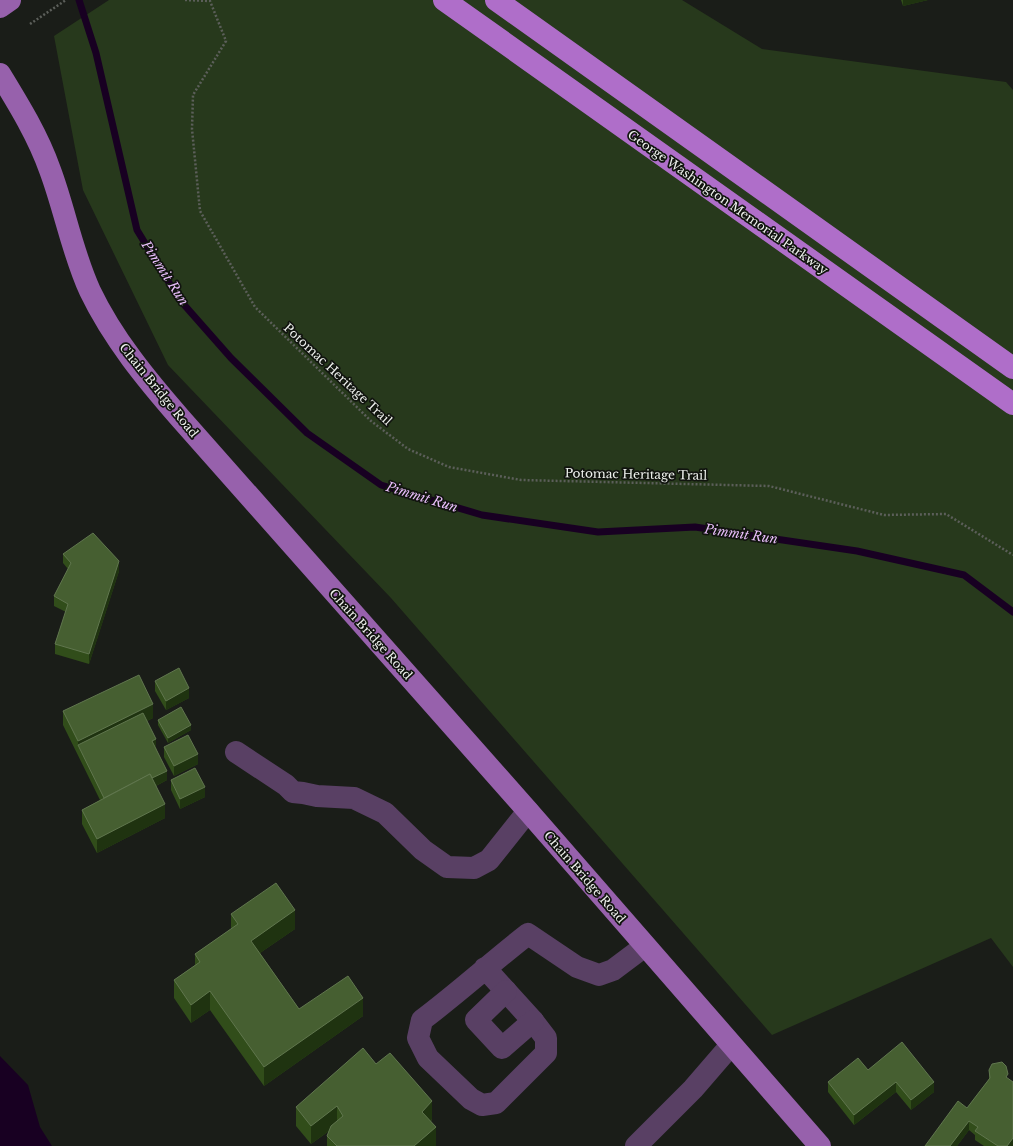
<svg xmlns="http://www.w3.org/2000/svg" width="1013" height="1146" font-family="'Libre Baskerville',serif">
	<rect width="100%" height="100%" fill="#1a1d18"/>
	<path fill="#27391c" d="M109,0H682L762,49L1006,82L1013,90V967L991,938L772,1035L391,598L168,365L83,190L54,36Z"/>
	<path fill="#180022" d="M0,1056L28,1085L40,1127L52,1146H0Z"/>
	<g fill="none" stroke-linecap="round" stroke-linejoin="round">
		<path stroke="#180022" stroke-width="7" d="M79,0L96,53L137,230L179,299L231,358L307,433L381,485L482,515L598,532L695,527L857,551L964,575L1013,612"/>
		<g stroke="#5c5f5a" stroke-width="2.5" stroke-dasharray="2 2" stroke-linecap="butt">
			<path d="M185,0L210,1L226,41L193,95L192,129L200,211L255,307L371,421L408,449L449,467L521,480L769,486L884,515L946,514L1013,555"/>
			<path d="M30,24L66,0"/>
		</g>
		<g stroke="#594064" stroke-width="22">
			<path d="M236,752L286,785L293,792L303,793L317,796L354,798L385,813L423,850L447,867L474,868L489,860L528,811"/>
			<path d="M485,968L533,1021L546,1038V1053L496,1103L482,1105L471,1099L428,1058L418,1038L422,1020C458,993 492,962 528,934L577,967L599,975L613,970L645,946"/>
			<path d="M506,991L476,1020L502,1048L533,1021"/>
			<path d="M636,1146L693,1089L731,1045"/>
		</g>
		<g stroke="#9761ac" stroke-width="22">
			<path d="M0,7L10,0"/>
			<path d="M0,74C19,105 38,136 50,170C65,210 72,252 90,291C113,339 147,380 181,419L528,811L820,1146"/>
		</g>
		<g stroke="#af6ec9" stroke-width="22">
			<path d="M444,0L1013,404"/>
			<path d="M496,0L1013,368"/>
		</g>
	</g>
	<g fill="#314d1a">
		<path d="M901,0H928L903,6Z"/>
		<path d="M63,554L119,571L89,664L55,654V644L66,612L54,606V596L68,569L63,563Z"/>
		<path d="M155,681L189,698L166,710L155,691Z"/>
		<path d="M63,711L153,718L147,721L167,780L156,786L165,818L97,853L82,824V810L100,800L63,725Z"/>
		<path d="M158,720L191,730L168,743L158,725Z"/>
		<path d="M164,747L198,764L174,776L164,757Z"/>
		<path d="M171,780L205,797L180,809L171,790Z"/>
		<path d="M231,914L295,929L260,953L299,1009L363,1016L264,1086L210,1010L191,1023L174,998V980L195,965V954L231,929Z"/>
		<path d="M376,1064L432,1119L431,1122L436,1146H327V1136L329,1131L311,1144L296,1126V1107Z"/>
		<path d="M868,1070L934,1092L911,1110L896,1092L854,1125L828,1092V1082Z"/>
		<path d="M989,1070L1008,1079L1013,1146H984L975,1140V1135L969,1130L957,1146H925L967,1108L989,1079Z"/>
	</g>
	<g fill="#1f3310">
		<path d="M903,0H928L903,6Z"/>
		<path d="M119,561V571L89,664V654Z"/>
		<path d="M189,688V698L166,710V701Z"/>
		<path d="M153,704V718L82,753L78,745V755V741Z"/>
		<path d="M191,725V730L168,743V738Z"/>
		<path d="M156,739V749L152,741Z"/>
		<path d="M198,754V764L174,776V766Z"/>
		<path d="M167,771V780L106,811V801Z"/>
		<path d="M205,787V797L180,809V799Z"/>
		<path d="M165,804V818L97,853V839Z"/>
		<path d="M295,910V929L251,959V941Z"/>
		<path d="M210,991V1010L191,1023V1005Z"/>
		<path d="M363,998V1016L264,1086V1067Z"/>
		<path d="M896,1082V1092L854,1125V1115Z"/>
		<path d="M934,1082V1092L911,1110V1100Z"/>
		<path d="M432,1101V1119L422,1131V1112Z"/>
		<path d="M337,1106V1125L311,1144V1126Z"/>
		<path d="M969,1121V1130L957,1146H950Z"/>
		<path d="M436,1127V1146H414Z"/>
		<path d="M1013,1138V1146H1007Z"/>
	</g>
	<g fill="#465f31" stroke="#60764e">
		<path d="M93,533L119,561L89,654L55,644L68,604L54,596L71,563L63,554Z"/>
		<path d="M179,668L189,688L166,701L155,681Z"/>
		<path d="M139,675L153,704L78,741L63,711Z"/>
		<path d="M181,707L191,725L168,738L158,720Z"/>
		<path d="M143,713L156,739L152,741L167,771L152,778L150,774L104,798L78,745Z"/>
		<path d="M188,735L198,754L174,766L164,747Z"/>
		<path d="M195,768L205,787L180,799L171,780Z"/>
		<path d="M150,774L165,804L97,839L82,810Z"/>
		<path d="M276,883L295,910L251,941L299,1009L348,976L363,998L264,1067L210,991L191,1005L174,980L200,962L195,954L238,924L231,914Z"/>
		<path d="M902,1042L934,1082L911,1100L896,1082L854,1115L828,1082L858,1058L868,1070Z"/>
		<path d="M363,1048L376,1064L390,1053L432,1101L422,1112L436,1127L414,1146H337L327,1136L331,1126L343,1116L337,1106L311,1126L296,1107Z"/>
		<path d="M1002,1062L1006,1066L1008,1074L1006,1077L1013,1082V1138L1007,1146H998L975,1131L978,1127L969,1121L950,1146H925L958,1101L967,1108L990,1078L989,1070L992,1064Z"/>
	</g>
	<g text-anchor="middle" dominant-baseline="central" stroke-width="3.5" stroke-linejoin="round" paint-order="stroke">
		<g font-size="12" fill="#eef1ed" stroke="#11140f">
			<text transform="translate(728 202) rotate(35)">George Washington Memorial Parkway</text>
			<text transform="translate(338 374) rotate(43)">Potomac Heritage Trail</text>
			<text transform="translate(159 390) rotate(51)">Chain Bridge Road</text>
			<text transform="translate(636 474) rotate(1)">Potomac Heritage Trail</text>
			<text transform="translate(371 634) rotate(48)">Chain Bridge Road</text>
			<text transform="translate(585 877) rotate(49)">Chain Bridge Road</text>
		</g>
		<g font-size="13" font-style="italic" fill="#e8befa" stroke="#11140f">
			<text transform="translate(165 273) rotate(57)">Pimmit Run</text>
			<text transform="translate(422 497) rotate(17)">Pimmit Run</text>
			<text transform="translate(741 534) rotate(8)">Pimmit Run</text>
		</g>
	</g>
</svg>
